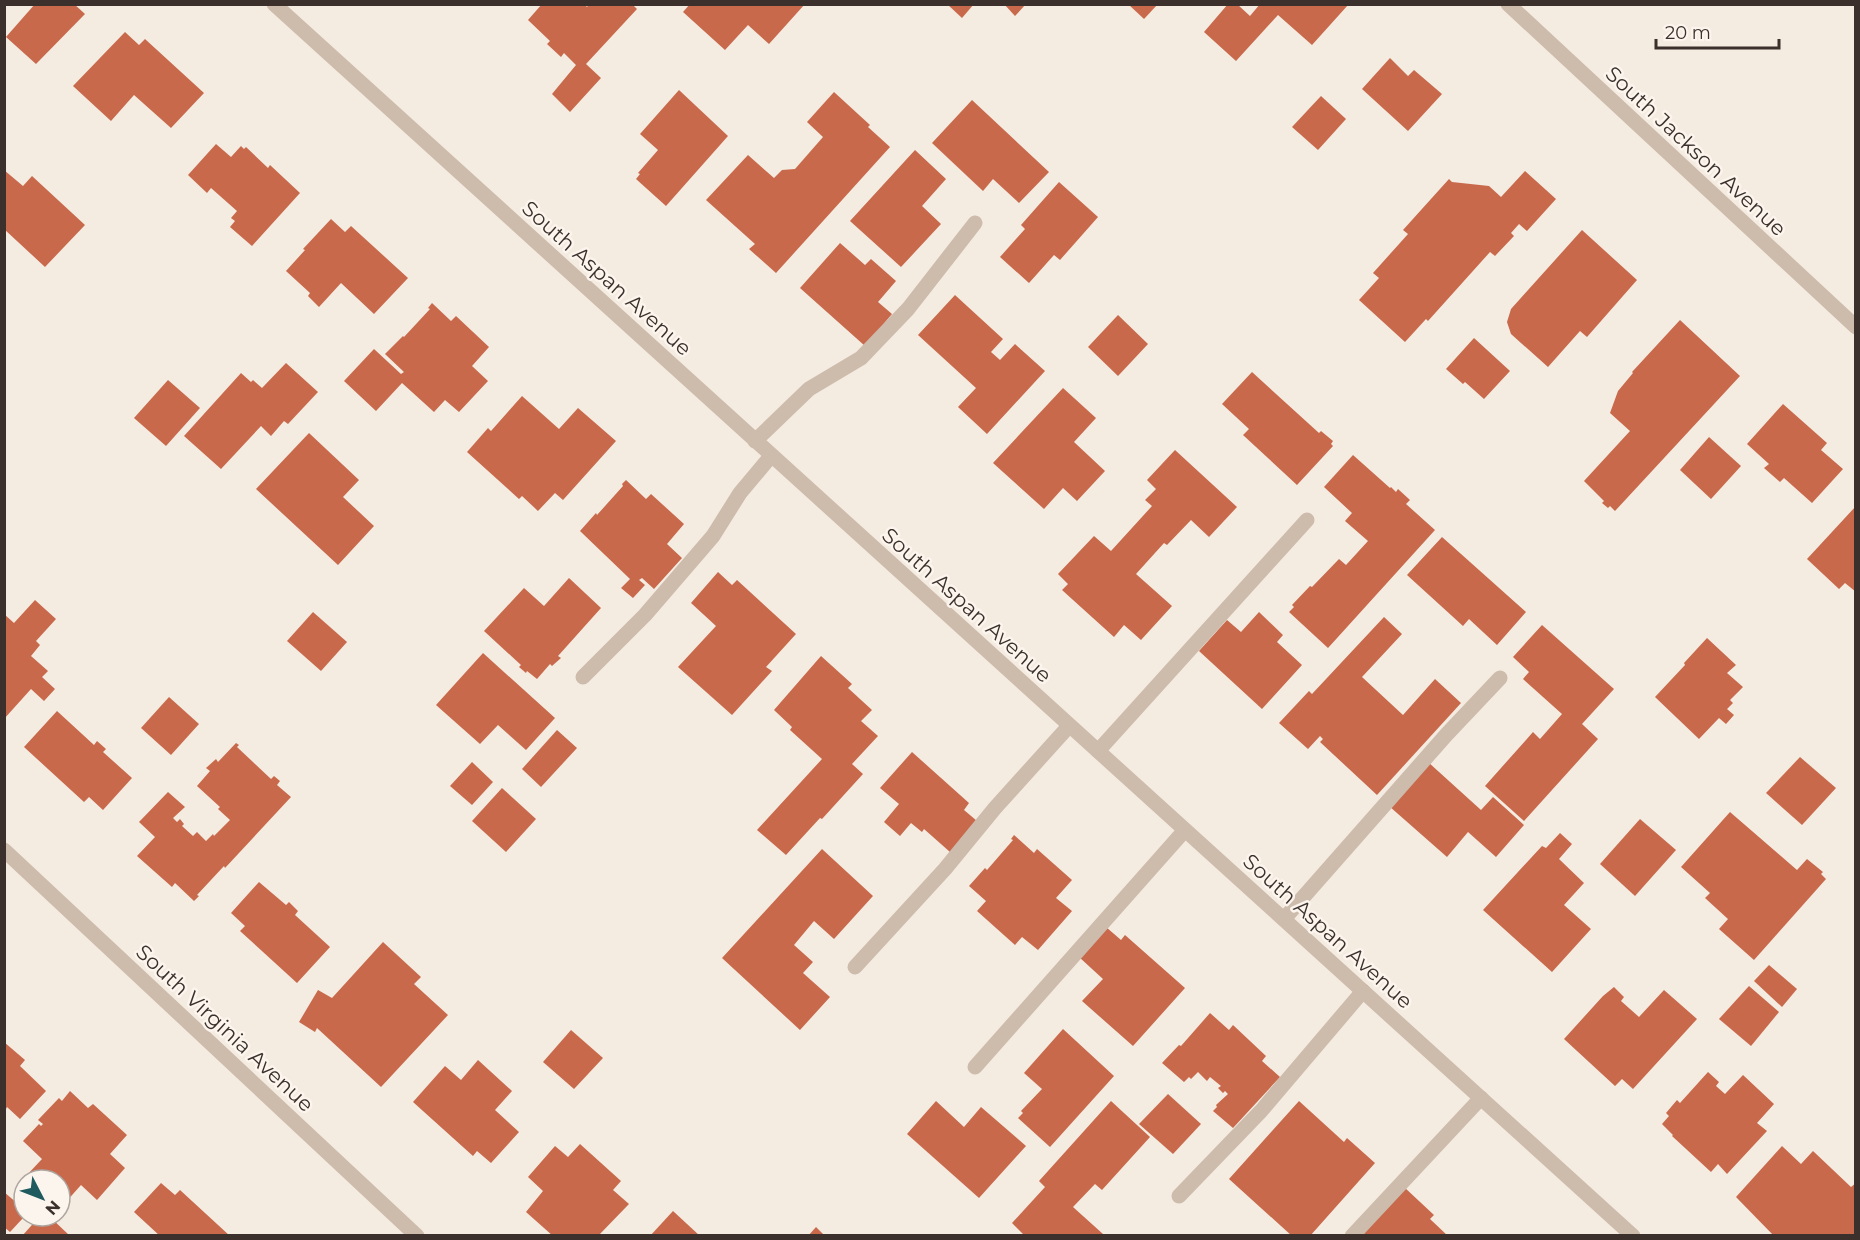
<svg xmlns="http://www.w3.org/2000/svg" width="1860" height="1240" font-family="Montserrat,sans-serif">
	<rect width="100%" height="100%" fill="#f4ebe1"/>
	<g fill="#c8694b">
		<path d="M35,4H74L85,14L36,64L6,37Z"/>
		<path d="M542,4H584L587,7L589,4H632L637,9L586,64L601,78L570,112L552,94L576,65L564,53L561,57L547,44L550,41L528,20Z"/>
		<path d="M690,4H805L769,44L748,25L725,50L683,12Z"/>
		<path d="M947,4H974L962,18Z"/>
		<path d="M1004,4H1026L1015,16Z"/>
		<path d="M1128,4H1158L1144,19Z"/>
		<path d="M1228,4H1237L1250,16L1260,4L1348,5L1312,45L1278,15L1236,61L1204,32Z"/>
		<path d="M125,32L139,45L145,39L204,93L171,128L134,95L111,121L73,86Z"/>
		<path d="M1390,58L1408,76L1414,70L1442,94L1408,131L1362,89Z"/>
		<path d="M679,90L728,136L666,206L636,179L640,174L638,173L658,150L640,134Z"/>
		<path d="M834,92L870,125L868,127L890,147L776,273L749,249L755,244L706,200L748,155L774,178L782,170L795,169L823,137L807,122Z"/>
		<path d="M1321,96L1346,119L1318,150L1292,127Z"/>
		<path d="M972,100L1049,172L1019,203L993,179L983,191L932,143Z"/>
		<path d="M216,144L231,157L241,146L244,149L246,147L268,168L270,165L300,193L252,246L230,227L235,221L231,218L237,211L211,188L207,193L188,175Z"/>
		<path d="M915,150L946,179L922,206L941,224L901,267L850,221Z"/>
		<path d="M4,170L23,186L32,176L85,225L45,267L4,229Z"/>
		<path d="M1525,171L1556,199L1527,231L1519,224L1511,233L1514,236L1495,256L1490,252L1428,321L1426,319L1405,342L1359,300L1379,278L1373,273L1408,234L1403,230L1449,179L1452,182L1489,186L1501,197Z"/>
		<path d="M1059,182L1098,217L1060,260L1054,255L1029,283L1000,257L1025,229L1021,225Z"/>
		<path d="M331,219L345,232L351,226L408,278L374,314L341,283L319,307L308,296L310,293L286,271L305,250L303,249Z"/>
		<path d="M1582,230L1637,280L1587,337L1580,331L1548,367L1511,334L1507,322L1511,309Z"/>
		<path d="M840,243L865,265L871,259L896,281L878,302L892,314L865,346L800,288Z"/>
		<path d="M955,295L1003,339L991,352L1000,360L1015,344L1045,371L987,434L958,407L976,388L918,335Z"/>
		<path d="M432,303L451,321L456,316L489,347L472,366L488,381L459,412L445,400L434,412L402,383L376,411L344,381L374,349L401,374L404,372L385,354L403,336L404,337L430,309L428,308Z"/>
		<path d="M1118,315L1148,344L1118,376L1088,347Z"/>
		<path d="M1680,320L1740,376L1615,511L1610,506L1608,508L1602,503L1604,501L1584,481L1630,431L1610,413L1618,391L1633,373L1632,372Z"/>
		<path d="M1474,338L1510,371L1484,399L1465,382L1463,384L1446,369Z"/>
		<path d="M286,363L318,392L288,424L284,421L271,436L261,426L221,469L184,436L241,373L251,382L253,380L262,388Z"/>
		<path d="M1252,372L1319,433L1321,431L1333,441L1331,444L1333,446L1297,485L1243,435L1249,429L1222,404Z"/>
		<path d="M168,380L200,408L166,446L134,418Z"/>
		<path d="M1063,388L1096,418L1074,442L1105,471L1077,501L1063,488L1044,509L993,463Z"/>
		<path d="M522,396L559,429L578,408L616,441L563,500L555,493L538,511L522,496L519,499L467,452L488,428L491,431Z"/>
		<path d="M1783,404L1827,443L1821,450L1843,469L1812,503L1784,478L1780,482L1764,468L1769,464L1747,444Z"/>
		<path d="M309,433L359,480L343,497L374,526L338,565L256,489Z"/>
		<path d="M1709,437L1741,466L1711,499L1680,470Z"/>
		<path d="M1175,450L1237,507L1209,537L1191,520L1167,545L1164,543L1136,574L1172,606L1141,640L1124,625L1114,637L1062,590L1068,584L1058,574L1094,536L1111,551L1152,506L1145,500L1156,489L1147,480Z"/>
		<path d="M1353,455L1390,488L1391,487L1396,492L1398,489L1410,500L1406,504L1435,530L1328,648L1289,612L1294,607L1292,605L1310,586L1312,587L1339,559L1346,565L1368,541L1345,521L1352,513L1324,487Z"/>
		<path d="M626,480L646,499L651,494L684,524L667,544L682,558L654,589L642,578L639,580L645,585L633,598L621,588L630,579L580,531L596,513L597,515L623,486L622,484Z"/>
		<path d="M1856,506V592L1845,583L1839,589L1807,559Z"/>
		<path d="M1442,537L1526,612L1497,645L1469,619L1463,626L1407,575Z"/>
		<path d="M718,572L732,585L737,580L796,634L766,667L772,671L732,715L678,667L716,626L691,603Z"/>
		<path d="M569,578L601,608L558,656L561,658L552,666L550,664L537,679L527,671L526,673L519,667L521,665L484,631L524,588L544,606Z"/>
		<path d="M35,600L56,619L36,641L40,645L31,656L48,671L42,677L55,689L44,701L31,689L4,719V614L14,623Z"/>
		<path d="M313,612L347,642L321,671L287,641Z"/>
		<path d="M1259,612L1283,635L1277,642L1302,665L1262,709L1199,651L1227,620L1241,632Z"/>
		<path d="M1384,617L1402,634L1362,677L1403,715L1435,679L1461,703L1377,795L1320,742L1323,739L1320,736L1308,749L1279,723L1309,691L1312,694Z"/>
		<path d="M1542,625L1614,689L1582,724L1598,739L1524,821L1485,786L1533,732L1540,739L1562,714L1523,679L1529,672L1513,657Z"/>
		<path d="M1707,638L1736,665L1727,673L1743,687L1730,700L1733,703L1727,709L1734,715L1726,724L1719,718L1699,739L1655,697L1685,665L1684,663Z"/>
		<path d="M483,653L555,718L526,750L498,725L480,744L436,705Z"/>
		<path d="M821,656L852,684L848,688L872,710L861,721L878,736L852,764L863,774L822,819L820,818L786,855L757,830L822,759L790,730L792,727L774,710Z"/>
		<path d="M169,697L199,724L171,755L141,728Z"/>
		<path d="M57,711L94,745L97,741L106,749L103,752L132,778L103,810L89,797L84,802L24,747Z"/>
		<path d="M557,730L577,748L541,787L522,769Z"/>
		<path d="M236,743L239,745L237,747L271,779L274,776L280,781L277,785L291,797L225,868L224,866L197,895L199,896L194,901L175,883L172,887L137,856L155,837L139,822L168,792L185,807L173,818L177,822L180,819L184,824L182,826L193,836L197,832L206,841L213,834L214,836L230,820L218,809L220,807L197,786L210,771L206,768L216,759L218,762Z"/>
		<path d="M912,752L969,803L964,810L977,821L950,852L924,829L922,832L911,823L900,836L884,822L899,804L880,788Z"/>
		<path d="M1800,757L1836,788L1802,825L1766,793Z"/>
		<path d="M472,762L493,782L472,805L450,786Z"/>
		<path d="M1428,762L1481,810L1493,797L1524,825L1496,857L1468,832L1447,857L1389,806Z"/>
		<path d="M502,788L536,819L506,852L472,821Z"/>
		<path d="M1730,812L1797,870L1807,859L1823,872L1821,874L1826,879L1754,960L1719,929L1728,919L1705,898L1710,893L1681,867Z"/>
		<path d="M1640,819L1676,850L1635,896L1600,864Z"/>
		<path d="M1560,833L1572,844L1559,859L1584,883L1564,905L1591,929L1552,972L1483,910L1542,846L1546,848Z"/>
		<path d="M1014,835L1034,853L1037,849L1072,880L1056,898L1072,911L1038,950L1022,937L1015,945L977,911L986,901L969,886L985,868L987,870L1013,840L1011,839Z"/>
		<path d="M822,849L873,896L834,939L814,921L794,945L813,962L803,973L830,997L800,1030L722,958Z"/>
		<path d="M259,882L286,905L289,902L298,911L295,915L330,947L297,983L240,931L245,926L231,913Z"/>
		<path d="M1106,927L1121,940L1125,935L1185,988L1133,1046L1082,1001L1103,979L1079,957Z"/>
		<path d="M383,942L421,977L414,984L448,1015L381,1087L317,1028L315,1032L299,1022L318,990L332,998Z"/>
		<path d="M1769,965L1797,989L1782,1007L1754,981Z"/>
		<path d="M1749,986L1779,1012L1751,1046L1719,1019Z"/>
		<path d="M1614,987L1624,997L1621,1001L1639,1017L1664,990L1697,1019L1633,1089L1622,1079L1615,1086L1564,1039L1603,996Z"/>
		<path d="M1210,1013L1229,1030L1233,1025L1266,1056L1262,1061L1280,1077L1233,1128L1213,1111L1217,1107L1216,1105L1228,1094L1225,1091L1223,1093L1218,1088L1221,1086L1210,1077L1207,1081L1198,1072L1191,1079L1189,1077L1184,1082L1162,1063L1179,1045L1181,1046Z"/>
		<path d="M1063,1029L1114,1076L1050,1147L1018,1118L1023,1113L1021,1111L1042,1089L1024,1073Z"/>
		<path d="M571,1030L603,1058L574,1089L543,1062Z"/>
		<path d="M4,1042L25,1060L20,1066L46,1091L20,1119L7,1107L6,1109L4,1108Z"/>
		<path d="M478,1060L512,1091L495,1110L519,1132L491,1163L477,1151L473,1156L413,1102L445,1066L461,1080Z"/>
		<path d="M1708,1072L1719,1082L1716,1086L1725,1094L1743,1075L1774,1104L1757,1123L1767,1131L1727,1174L1718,1164L1711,1172L1672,1136L1673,1135L1662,1124L1669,1116L1666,1113L1677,1100L1680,1103Z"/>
		<path d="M70,1091L88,1108L93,1104L127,1135L110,1154L125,1168L97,1200L81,1185L65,1203H60V1180H33L27,1175L42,1159L23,1141L39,1124L41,1126L43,1124L38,1120L59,1098L62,1101Z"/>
		<path d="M1168,1094L1201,1124L1173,1154L1139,1124Z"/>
		<path d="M936,1101L964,1127L981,1107L1026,1146L979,1198L907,1134Z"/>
		<path d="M1111,1101L1150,1137L1102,1190L1095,1184L1073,1207L1103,1234L1101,1236H1025L1012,1223L1045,1187L1039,1181Z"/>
		<path d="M1299,1101L1344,1142L1347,1138L1375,1163L1310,1236H1292L1229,1179Z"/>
		<path d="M580,1144L621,1181L613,1190L629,1204L598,1236H553L526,1212L543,1191L528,1177L555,1146L568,1157Z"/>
		<path d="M1782,1146L1801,1164L1813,1151L1851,1187L1856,1183V1236H1774L1736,1197Z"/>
		<path d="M161,1183L175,1195L180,1190L230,1236H160L134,1212Z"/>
		<path d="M1404,1187L1434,1215L1430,1219L1448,1236H1360Z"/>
		<path d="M4,1192L24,1209V1217L10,1232L4,1227Z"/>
		<path d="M673,1211L700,1236H650Z"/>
		<path d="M40,1216H49L70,1236H22Z"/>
		<path d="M816,1227L825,1236H808Z"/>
	</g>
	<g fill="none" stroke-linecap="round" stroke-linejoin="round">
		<g stroke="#cdbbac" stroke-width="15">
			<path d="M755,441L809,389L861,358L908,309L975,223"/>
			<path d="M583,677L645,615L713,536L740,493L771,456"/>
			<path d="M1284,919L1447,734L1500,678"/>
			<path d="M855,967L945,869L995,808L1069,726"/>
			<path d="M975,1067L1185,830"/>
			<path d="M1179,1196L1261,1111L1363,991"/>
			<path d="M1352,1236L1481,1098"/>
		</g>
		<g stroke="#cdbbac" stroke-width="15">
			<path d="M274,4L1633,1236"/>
			<path d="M1508,4L1856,327"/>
			<path d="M1098,751L1307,520"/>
			<path d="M4,850L417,1236"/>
		</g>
	</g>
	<g text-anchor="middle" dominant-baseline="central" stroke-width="5" stroke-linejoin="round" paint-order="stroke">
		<g font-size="21" fill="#3b302b" stroke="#fbf5ee">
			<text transform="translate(1696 151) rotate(43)">South Jackson Avenue</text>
			<text transform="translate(607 278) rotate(42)">South Aspan Avenue</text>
			<text transform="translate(967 605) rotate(42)">South Aspan Avenue</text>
			<text transform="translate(1328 931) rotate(42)">South Aspan Avenue</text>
			<text transform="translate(225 1028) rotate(43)">South Virginia Avenue</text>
		</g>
	</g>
	<rect width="1860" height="1240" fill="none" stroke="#3b302b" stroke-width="12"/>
	<g transform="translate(42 1198) rotate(132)"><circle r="28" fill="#fbf5ee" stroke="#aea6a0" stroke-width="1.5"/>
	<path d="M0-4.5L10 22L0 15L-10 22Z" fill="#1f5a5e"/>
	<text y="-9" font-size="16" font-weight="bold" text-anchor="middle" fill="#3b302b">N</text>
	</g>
	<path d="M1656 39v9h123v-9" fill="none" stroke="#3b302b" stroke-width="3"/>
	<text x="1665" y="39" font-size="18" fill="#3b302b" stroke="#fbf5ee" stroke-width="4.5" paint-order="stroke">20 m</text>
</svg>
